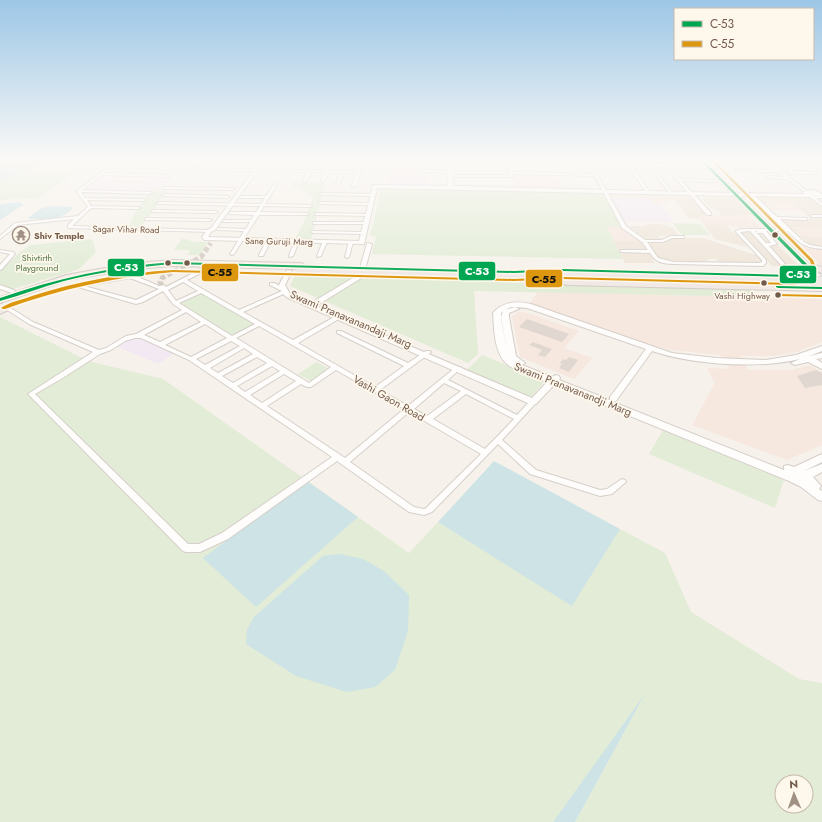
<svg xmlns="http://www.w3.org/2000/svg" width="822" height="822" font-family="Jost,sans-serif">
	<rect width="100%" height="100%" fill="#f6f2eb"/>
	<g fill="#efe5d9">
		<path d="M758,196L811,198L822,206V229L820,228L790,227L781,219H811L792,203H764Z"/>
		<path d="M701,198H734L751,215L722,216L717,210L710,208Z"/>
		<path d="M674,199L694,200L708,216L703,215L699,218H689Z"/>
		<path d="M703,223H725L733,233L738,235L750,248L715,239Z"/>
		<path d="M648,224H660L673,228L678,235L659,236L661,239H646L628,226H645Z"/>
		<path d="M741,231H764L800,267L772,266Z"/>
		<path d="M800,236L822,237V246H811Z"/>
		<path d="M671,238H703L756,255L762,261L761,263H718L716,259H707L709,263L668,261L658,258L649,244L653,242H664Z"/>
		<path d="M614,241H642L655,263H625Z"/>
	</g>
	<g fill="#f6e7df">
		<path d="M607,193L689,194L694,200L668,199L670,203H665L666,204H655L651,199L610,198Z"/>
		<path d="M764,203H792L802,211L772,210Z"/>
		<path d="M703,215L749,216L763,229L727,226L724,223H703L699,218Z"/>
		<path d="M607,227H621L642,241H614Z"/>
		<path d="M790,227L820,228L822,229V237L800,236Z"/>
		<path d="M799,246L822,247V267Z"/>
		<path d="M538,292L822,299V342L797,352L774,356H740L748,370H792L807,366H811L822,372V445L787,460L692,425L715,383L707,368L730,369L720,355L671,350L654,346L530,303Z"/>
		<path d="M519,312L528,313L579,331L564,348L592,358L574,379L520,357L512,316Z"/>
	</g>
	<g fill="#f3e9f2">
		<path d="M389,172L428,173L427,186L386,185Z"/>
		<path d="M152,176L171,177L156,191L85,190L98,179L147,180Z"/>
		<path d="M610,198L651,199L655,204H660L673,222L624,221Z"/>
		<path d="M141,337L174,354L158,364L115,346L126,338Z"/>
	</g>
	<path fill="#f7e4e3" d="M512,175H557L562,188H516Z"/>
	<g fill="#e2ecd6" fill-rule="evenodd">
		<path d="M50,162H89L37,199L15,198L0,201V181Z"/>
		<path d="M293,182H327L322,194L311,240H294L304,222L313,197L291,185Z"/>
		<path d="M381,189L602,193L621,227H607L623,259L372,254L376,236H370Z"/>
		<path d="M151,191H166L155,209L140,227L129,226L136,210Z"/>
		<path d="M673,223L700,224L710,235H682Z"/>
		<path d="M182,238L194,242H208L200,255H187L190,250H174Z"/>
		<path d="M89,239L93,241L96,252L79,269L13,289L0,284V271L20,252L31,245Z"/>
		<path d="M295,275L473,280L536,284L751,289L757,297L474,291L478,354L468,363L290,286Z"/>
		<path d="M201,292L256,324L232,337L177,303Z"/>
		<path d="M0,317L88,361L163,379L409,553L438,522L572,605L620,529L665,553L691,612L799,679L822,683V822H575L643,698L553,822H0ZM782,782H806V806H782Z"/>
		<path d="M482,355L545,381L531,397L467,370Z"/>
		<path d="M317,362L329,369L311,381L298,374Z"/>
		<path d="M663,430L784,480L775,508L649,454Z"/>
	</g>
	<g fill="#cde3e6">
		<path d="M0,162H50L0,181Z"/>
		<path d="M18,202L23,204V205L0,220V204Z"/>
		<path d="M50,206L71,207L73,208C64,220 44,219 31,219L28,218L40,209Z"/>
		<path d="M494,461L620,529L572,606L438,522Z"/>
		<path d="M307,481L358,517L256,607L203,558Z"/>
		<path d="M340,554L363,559L384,571L409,595L408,631L395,670L375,687L347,692L296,676L246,644L247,630L254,617L323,556Z"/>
		<path d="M645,694L575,822H553Z"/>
	</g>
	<g fill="#e0d8d0">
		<path d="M730,166L751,167L755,170L735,171Z"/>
		<path d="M527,319L569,334L562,342L519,327Z"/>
		<path d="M533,342L552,349L545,357L538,355L542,350L529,345Z"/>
		<path d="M569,357L578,360L569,372L559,368L562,364L560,363L563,359L566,360Z"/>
		<path d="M816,370L822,373V385L805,388L797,376Z"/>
	</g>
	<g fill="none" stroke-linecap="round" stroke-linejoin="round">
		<g stroke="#d5ccc3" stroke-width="5" stroke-dasharray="5 2.5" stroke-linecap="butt">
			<path d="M162,286L160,282L162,278L201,257L211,243"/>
			<path d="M0,299L7,308"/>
		</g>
		<defs>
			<g id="street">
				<path d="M115,162H119L105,173L168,175L170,176L168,177L102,175L82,190L150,192L152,193L150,194L81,192L85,198L144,199L146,200L144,201L87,200L91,206L138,207L140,208L138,209L91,208L72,226L209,230L211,231V232L68,228V225L74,219L18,225L0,239V236L15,223L78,216L88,207L76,191Z"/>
				<path d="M230,162L254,163L256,164L254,165L229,164Z"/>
				<path d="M360,162H364L356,186L354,187L352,186L356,173H344L340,183L338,184L336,183L340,173H328L325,181L323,182L321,181L324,172H311L307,181L305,182L303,181L307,172L187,170L185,169L187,168L357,171Z"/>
				<path d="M409,162H413V169L450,171L452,172L450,173L412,171L409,169Z"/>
				<path d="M439,162H452C449,164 442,164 439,162Z"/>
				<path d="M507,162H511L513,172L594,174L589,166L551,165L549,164L551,163L588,164L587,162H591V163L646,164L648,163L650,164H666L668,165L708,166L709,167L707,168L670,167L680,179L717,180V182H716L682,181L711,213V215H707L666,167H652L672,192L670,193L648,167L632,166L649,191L647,192H646L628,166L592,165L626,226L645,240H662L671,236H684V238H672L663,242H647L658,258L674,262L760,263L762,262V260L735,231L742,229H773V231H766L777,244L769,246L785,264L781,265L750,231L740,232L766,260V263L763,266L674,264C663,263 657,264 650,253L620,252V251L622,250H648L642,242L622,228L595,176L514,174L513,176L510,177H450L448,176L450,175H509ZM755,231H757V233H763L771,243H766Z"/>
				<path d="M822,163V165L778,166V168L807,191V193H806L787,179L769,178L767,177L769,176L784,177L779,172H758L756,171L758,170H776L774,168L777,164Z"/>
				<path d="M787,167H808L817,173L815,174H787V172H790L787,169ZM792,169H807L811,172H795Z"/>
				<path d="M274,184L277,185L265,204L310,205L312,206L310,207L264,206L260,212L307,213L309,214L307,215H259L234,254L232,255L230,254L244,231L218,230L216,229L218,228L246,229L250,222H224L222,221L224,220H251L254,215L230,214L228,213L230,212H256L260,206L159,204L157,203L159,202L261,204L265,198H241L239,197L241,196H266Z"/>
				<path d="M164,187L233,188L235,189L233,190L163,189V187Z"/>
				<path d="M322,193L373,194L375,195L373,196L321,195L320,194Z"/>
				<path d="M750,193H752L777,217L807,218V220H805L780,219L804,242L810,245L822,247V249C803,247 801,244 787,231H775V229H784L750,195Z"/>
				<path d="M164,194L228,196L230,197L228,198L163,196L162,195Z"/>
				<path d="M811,196H813L822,203V206L811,198Z"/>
				<path d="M319,202L371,203L373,204L371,205L320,204H319Z"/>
				<path d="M152,210L216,211L218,212L216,213L153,212L151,211Z"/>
				<path d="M315,213L368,214L370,215L368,216L317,215H315Z"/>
				<rect x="811" y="215" width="11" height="2"/>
				<path d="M145,218L210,219L212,220L210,221L147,220H145Z"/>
				<path d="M313,222H366L368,223L366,224H313Z"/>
				<path d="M311,231L364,232L366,233L364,234L313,233L311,232Z"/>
				<path d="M267,240L271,241L263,256H259V255Z"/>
				<path d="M295,240L299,241L293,256L289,257V256Z"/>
				<path d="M323,241L327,242L321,256L317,257V256Z"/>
				<path d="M349,241L353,242L349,257L347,258L345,257Z"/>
				<path d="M0,250L13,252L15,254L2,269L0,270V265L10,254L0,252Z"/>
				<path d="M205,267L207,268V270L187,280L239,310L282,291L270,285V283H274L288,290V292L243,312L293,340L340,314H344V316L298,343L375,387L404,366L337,333V331H341L408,363L426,351H430L431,352L430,353L380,390L408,406L456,367H460L461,368L460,369L448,380L517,415L531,400H535L536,402L535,404L502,440L536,470L600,490L607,489L622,479L625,480L626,482L612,494L600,496L530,474L498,444L432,512L424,515L409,512L337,461L228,539L200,552H186L183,551L28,394L93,352L29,324L4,308L5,307H9L33,322L99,350L106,348L126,336L136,334L182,310L173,304L163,291L143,302L136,304L78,287L68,288V286L131,274L159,286L164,285L166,287ZM130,278L159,289L136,300L84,286ZM183,282L198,291L176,301L168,290ZM201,293L255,324L232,336L179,303ZM186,312L201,322L160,342L144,335ZM205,324L227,338L191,357L165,345ZM259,326L331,367L309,383L236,338ZM135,338H141L189,360L332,457L222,533L199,544H188L35,394L61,379L100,354L111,350L125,341ZM231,341L240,346L205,365L196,359ZM244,348L253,354L218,373L210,368ZM257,357L267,363L233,383L222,376ZM272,366L280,371L245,392L237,386ZM336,370L404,409L345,458L267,406L301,384L307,387H311ZM284,374L296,381L262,403L250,395ZM444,383L461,391L427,416L414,409ZM466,394L514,419L485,449L433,419ZM409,412L481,454L426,508L424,509L414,507L350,462Z"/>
				<path d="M0,285L14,290L15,291L12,293L0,289Z"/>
			</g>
			<g id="secondary">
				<path d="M260,162H264L215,230L211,232L208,237L359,241L373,185L447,186L448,162H452L453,186L731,193L701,162H706L737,193L804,194L803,192L814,190L822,194V198L813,199L809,197L740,196L822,277V283L820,282L734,196L377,188L364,244L204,240L202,237L207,230L211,228Z"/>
				<path d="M367,243L372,244L363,277L316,306L532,398L547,382C537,378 514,371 507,364C494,353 494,328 493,313C503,301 517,301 531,304L672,353L716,358L766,360L796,355L822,346V351L809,356L822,353V358L816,359L822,363V369L808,362L795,365L791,363L800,359C759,369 693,365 652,351L616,401L613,402L784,470V466L788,465L794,467L822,454V462L804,471L822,464V472L813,477L821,486L819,489L822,491V501L818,500L801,487L789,481L554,385L536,404H530L288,298L284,295L279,285L287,270L292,271L285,285L290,294L311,303L358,275ZM511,307H515L504,310ZM515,307L527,308L646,349L610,397V400L559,380L560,378L559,376L556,375L552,377L522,365L525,363L516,356L509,317V313L519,309ZM503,311L501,317L507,351L501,319V313Z"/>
			</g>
			<g id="highway">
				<path d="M173,260L302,263L306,266L302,269L173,266L133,269L68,280L0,303V297L66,275L133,263Z"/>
				<path d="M806,263L809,264L811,268L815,265L822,267V273L811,269C808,275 798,279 791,278L790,276L802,270V266Z"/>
				<path d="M463,272L577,275L580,276L581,278L580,280L822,285V291L567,285L564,284L563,282L564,280L460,277L459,275Z"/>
				<path d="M7,305L10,306L12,308L0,314V308Z"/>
			</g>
		</defs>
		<use href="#street" stroke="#d5cfc9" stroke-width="2"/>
		<use href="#secondary" stroke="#d5cec8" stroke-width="2"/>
		<use href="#highway" stroke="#d5cdc6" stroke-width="2"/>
		<use href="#street" fill="#fefdfc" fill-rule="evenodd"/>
		<use href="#secondary" fill="#fefdfc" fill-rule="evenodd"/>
		<use href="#highway" fill="#f0e9e5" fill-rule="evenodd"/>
		<defs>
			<g id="highway-bridge">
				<path d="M300,271L463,275"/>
				<path d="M564,274L822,281"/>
			</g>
		</defs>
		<use href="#highway-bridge" stroke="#d5cdc6" stroke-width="10" stroke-linecap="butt"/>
		<use href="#highway-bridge" stroke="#f0e9e5" stroke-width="9"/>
		<defs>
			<g id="bus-1">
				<path d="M702,162H705L808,265L809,269L807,273L794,277L563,271L514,273L173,264C136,267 100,272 64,281C42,287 22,295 0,301V298C57,278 113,266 173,262L514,271L563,269L794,275L803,271L805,269L804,266Z"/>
				<path d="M776,286L822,287V289L778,288L776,287Z"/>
			</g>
			<g id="bus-2">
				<path d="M713,162H716L813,260L817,270L812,279L794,285L563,279L514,281L173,272C113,277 61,289 5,309H3L1,308C9,302 22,300 32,296C78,281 125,273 173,270L514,279L563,277L794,283L808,277L813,270L810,261Z"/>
				<path d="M776,294L822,295V297L778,296H776Z"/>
			</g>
		</defs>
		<use href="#bus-1" stroke="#fef7ec" stroke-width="3"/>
		<use href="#bus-2" stroke="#fef7ec" stroke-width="3"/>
		<use href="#bus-1" fill="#00a651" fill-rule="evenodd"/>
		<use href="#bus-2" fill="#dd970f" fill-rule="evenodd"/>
	</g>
	<linearGradient id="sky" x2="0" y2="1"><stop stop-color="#9dc7e7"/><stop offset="0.58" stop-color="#fbf9f6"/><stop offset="1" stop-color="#fbf9f6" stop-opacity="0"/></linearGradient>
	<rect width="822" height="277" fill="url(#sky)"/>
	<defs>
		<symbol id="temple-ring" viewBox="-11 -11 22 22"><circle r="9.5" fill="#fef7ec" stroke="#a19084" stroke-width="1.5"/><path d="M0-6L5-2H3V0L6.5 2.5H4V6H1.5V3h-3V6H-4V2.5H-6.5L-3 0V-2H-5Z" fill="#a19084"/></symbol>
	</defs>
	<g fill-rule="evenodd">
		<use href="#temple-ring" x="11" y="225" width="20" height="20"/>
	</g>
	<g fill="#735b4c" stroke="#fef7ec" stroke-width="1.5">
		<circle cx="775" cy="235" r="3.5"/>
		<circle cx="168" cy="263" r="3.5"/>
		<circle cx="187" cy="263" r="3.5"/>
		<circle cx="764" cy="283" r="3.5"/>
		<circle cx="778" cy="295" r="3.5"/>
	</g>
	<g text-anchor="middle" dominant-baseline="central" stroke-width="3.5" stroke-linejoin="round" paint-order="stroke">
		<g font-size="9" fill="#735b4c" stroke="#fef7ec">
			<text transform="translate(126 229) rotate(1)">Sagar Vihar Road</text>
			<text transform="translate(279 241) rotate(1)">Sane Guruji Marg</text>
		</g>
		<g font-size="9" font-weight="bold" fill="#735b4c" stroke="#fef7ec" text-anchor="start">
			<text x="34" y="235">Shiv Temple</text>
		</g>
		<g font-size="9" fill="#537844" stroke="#fef7ec">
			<text x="37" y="257">Shivtirth<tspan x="37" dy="10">Playground</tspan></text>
		</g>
		<g font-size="9" fill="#735b4c" stroke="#fef7ec" text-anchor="end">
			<text x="770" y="295">Vashi Highway</text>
		</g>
		<g font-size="11" fill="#735b4c" stroke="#fef7ec">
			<text transform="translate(351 319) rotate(23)">Swami Pranavanandaji Marg</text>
			<text transform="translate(573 389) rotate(22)">Swami Pranavanandji Marg</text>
			<text transform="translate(389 398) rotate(30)">Vashi Gaon Road</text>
		</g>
	</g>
	<g stroke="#fef7ec" stroke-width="1.5">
		<rect x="107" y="258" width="38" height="19" rx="4" fill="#00a651"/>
		<rect x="458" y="261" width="38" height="20" rx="4" fill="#00a651"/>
		<rect x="201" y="263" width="38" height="19" rx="4" fill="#dd970f"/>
		<rect x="779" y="265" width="38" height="19" rx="4" fill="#00a651"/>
		<rect x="525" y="269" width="38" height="19" rx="4" fill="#dd970f"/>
	</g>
	<g font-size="11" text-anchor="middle" font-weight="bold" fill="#fff">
		<text x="126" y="271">C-53</text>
		<text x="477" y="275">C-53</text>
		<text x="798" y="278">C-53</text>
	</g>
	<g font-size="11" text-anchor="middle" font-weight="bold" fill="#111">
		<text x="220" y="276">C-55</text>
		<text x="544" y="283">C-55</text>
	</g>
	<rect x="674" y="8" width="140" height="52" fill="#fef7ec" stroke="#c6b9ac"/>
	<rect x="682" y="21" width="20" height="6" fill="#00a651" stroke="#c6b9ac"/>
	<text x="710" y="28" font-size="12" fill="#735b4c">C-53</text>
	<rect x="682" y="41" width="20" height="6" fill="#dd970f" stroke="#c6b9ac"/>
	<text x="710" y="48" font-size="12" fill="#735b4c">C-55</text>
	<g transform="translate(794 794) rotate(358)"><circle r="19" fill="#fef7ec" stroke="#c6b9ac"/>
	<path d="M0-3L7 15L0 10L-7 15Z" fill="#a19084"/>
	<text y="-6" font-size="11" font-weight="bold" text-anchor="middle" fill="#735b4c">N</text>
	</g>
</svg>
